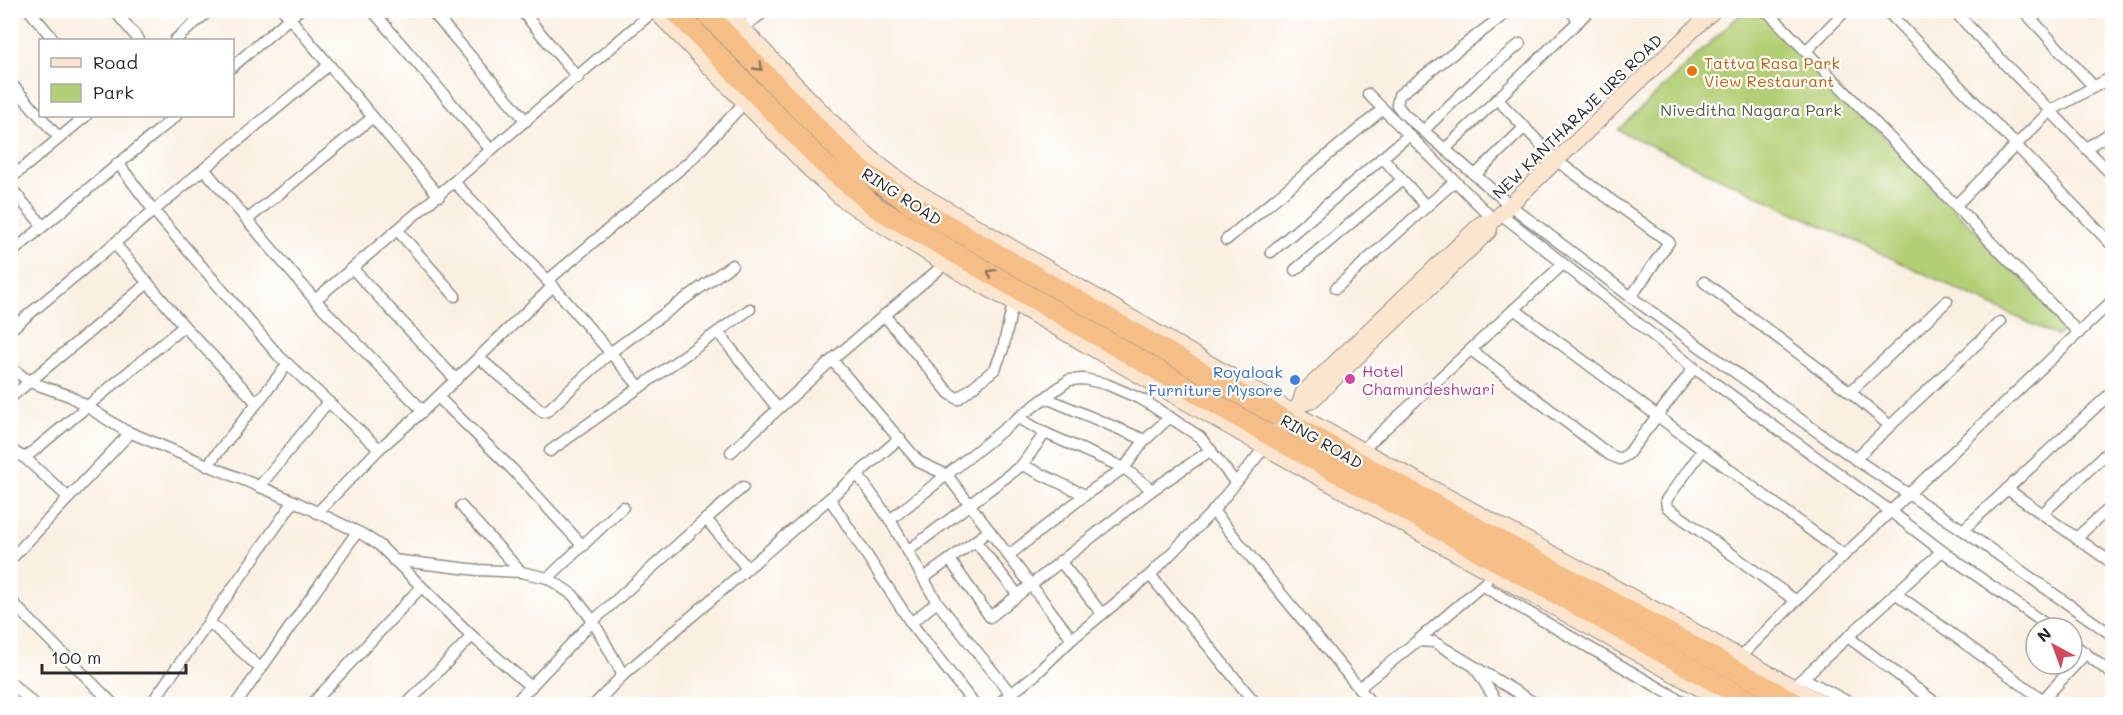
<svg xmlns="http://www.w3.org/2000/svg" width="2123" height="715" font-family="Mali,sans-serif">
	<rect width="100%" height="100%" fill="#fff"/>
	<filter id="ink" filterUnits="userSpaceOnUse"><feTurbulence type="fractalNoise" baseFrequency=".0167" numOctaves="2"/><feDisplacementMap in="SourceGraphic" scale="12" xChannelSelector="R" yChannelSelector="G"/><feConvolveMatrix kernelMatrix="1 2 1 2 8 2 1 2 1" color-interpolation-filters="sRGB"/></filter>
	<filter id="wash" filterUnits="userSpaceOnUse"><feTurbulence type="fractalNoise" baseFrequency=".008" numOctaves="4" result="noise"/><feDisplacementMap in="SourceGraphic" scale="24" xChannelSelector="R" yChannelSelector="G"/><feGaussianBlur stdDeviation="1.35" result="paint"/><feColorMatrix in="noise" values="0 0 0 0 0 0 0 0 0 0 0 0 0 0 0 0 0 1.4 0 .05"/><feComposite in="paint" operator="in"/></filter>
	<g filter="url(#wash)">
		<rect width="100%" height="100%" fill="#faf0e2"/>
		<path fill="#b3cf75" stroke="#6f7d50" stroke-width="1.5" d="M1744,11H1762L2069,327L2057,336L1618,130Z"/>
	</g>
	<g filter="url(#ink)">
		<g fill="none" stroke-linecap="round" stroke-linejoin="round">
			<defs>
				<g id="street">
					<path d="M29,10L54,40"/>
					<path d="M114,10L139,40"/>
					<path d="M283,10L439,196"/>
					<path d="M372,10L491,150"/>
					<path d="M431,10L526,121"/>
					<path d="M521,10L578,78"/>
					<path d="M1510,10L1399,95L1397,105L1404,114L1511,206L1631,297L1855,459"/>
					<path d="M1570,10L1579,21"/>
					<path d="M1766,10L2079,333"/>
					<path d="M1886,10L2112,245"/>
					<path d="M1953,10L2112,175"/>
					<path d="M2023,10L2094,87"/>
					<path d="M738,31L767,10"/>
					<path d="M175,40L210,10"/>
					<path d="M1806,51L1846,10"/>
					<path d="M232,67L299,10"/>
					<path d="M10,82L59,138"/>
					<path d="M1368,94L1494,220"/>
					<path d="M1498,100L1557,161L1669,242L1631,297"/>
					<path d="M1424,130L1478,78L1520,44"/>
					<path d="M2086,148L2112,132"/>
					<path d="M1445,149L1590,10"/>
					<path d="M1382,157L1426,206"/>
					<path d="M118,163L154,211L278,355L379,449L317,513"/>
					<path d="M204,169L315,300L423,411"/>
					<path d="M1475,175L1525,127"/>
					<path d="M10,179L86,116"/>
					<path d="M455,183L553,286L640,387"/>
					<path d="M10,187L43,226"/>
					<path d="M1956,205L2050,111L2112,77"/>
					<path d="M1501,214L1694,368L1890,511L1942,551L2051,628"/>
					<path d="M247,220L373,117"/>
					<path d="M398,231L455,296"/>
					<path d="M1226,240L1383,109"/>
					<path d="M1271,252L1409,135"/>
					<path d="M10,254L176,116"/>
					<path d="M353,269L456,380"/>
					<path d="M1295,270L1402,180"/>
					<path d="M547,281L691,160L745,102"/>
					<path d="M1704,282L1850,392"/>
					<path d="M1336,288L1455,181"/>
					<path d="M315,300L655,10"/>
					<path d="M1514,309L1844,555"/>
					<path d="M884,315L949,393L958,399L995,369L1003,349L1013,303"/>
					<path d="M2000,322L1855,459L1963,530L2112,635"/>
					<path d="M184,326L257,403"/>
					<path d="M10,330L329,65"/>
					<path d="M718,332L778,409"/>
					<path d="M1471,350L1610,455L1620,459L1628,454L1694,368"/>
					<path d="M479,358L543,412L547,411L611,352L732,265"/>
					<path d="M832,360L919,462L947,475L1072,639"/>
					<path d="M10,367L30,382L70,396L124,430L294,501L362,534L379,545L472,636L531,687"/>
					<path d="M438,397L512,469L583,546"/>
					<path d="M10,398L148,283"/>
					<path d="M1046,398L1145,440"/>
					<path d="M1018,418L1045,433L1124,468L1152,490"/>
					<path d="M1890,426L1850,392L1947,301"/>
					<path d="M1269,442L1213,511L1372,704"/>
					<path d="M10,447L16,453L25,458L69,498"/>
					<path d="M379,449L423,411L553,286"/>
					<path d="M1362,450L1562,265"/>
					<path d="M1703,450L1666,500L1667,507L1796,601"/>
					<path d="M550,451L750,309"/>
					<path d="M731,452L832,360L945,264"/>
					<path d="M25,458L184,326L115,244"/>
					<path d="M1022,465L1085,495"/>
					<path d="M207,466L288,364"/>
					<path d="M858,475L890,520L937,602L1011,694"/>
					<path d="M259,487L328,402"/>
					<path d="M2007,489L2112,563"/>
					<path d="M830,499L911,623L974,704"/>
					<path d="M461,506L521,572"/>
					<path d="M2042,514L2112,448"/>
					<path d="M706,519L743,487"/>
					<path d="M890,520L1018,418L1069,380L1084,379L1106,384L1143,400L1200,437L1235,482"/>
					<path d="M1963,530L2112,392"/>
					<path d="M2076,538L2112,506"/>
					<path d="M976,542L1018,595"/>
					<path d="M909,550L1022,465L1045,433"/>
					<path d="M1009,555L1085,495L1124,468L1145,440L1170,417"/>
					<path d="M10,560L130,433"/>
					<path d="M393,560L478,570L521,572L548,578L573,595L593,621L623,675"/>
					<path d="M950,560L990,617L1152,490L1211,450"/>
					<path d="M1060,561L1102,614"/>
					<path d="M1150,575L1256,704"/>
					<path d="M548,578L623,507"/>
					<path d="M924,578L989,531"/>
					<path d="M1483,586L1687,704"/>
					<path d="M1895,593L2049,704"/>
					<path d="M10,600L113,704"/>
					<path d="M209,622L261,669"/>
					<path d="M911,623L937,602"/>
					<path d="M1848,637L1937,704"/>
					<path d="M1417,641L1434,642L1536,704"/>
					<path d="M2072,643L2112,674"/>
					<path d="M1739,658L1796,601L2112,301"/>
					<path d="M1476,669L1498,704"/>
					<path d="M1803,678L1852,704"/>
					<path d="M10,682L34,704"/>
					<path d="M1359,688L1417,641L1486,582"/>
					<path d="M1789,689L1803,678L1942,551"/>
					<path d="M151,704L294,501"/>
					<path d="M236,704L357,532"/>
					<path d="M312,704L421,587"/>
					<path d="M407,704L472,636"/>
					<path d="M514,704L593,621L706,519L747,568"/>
					<path d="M595,704L623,675L900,438"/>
					<path d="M998,704L1035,675L1072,639L1150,575L1213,511"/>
					<path d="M2039,704L2086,653"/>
				</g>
				<g id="secondary">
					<path d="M654,10L810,170L842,199L869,217L945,264L1264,447L1728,704"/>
					<path d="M725,10C786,71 840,140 911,188L1294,413L1669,617L1824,704"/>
					<path d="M1299,405L1311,401L1489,231L1491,223L1714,10"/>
					<path d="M1273,437L1299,405L1303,393L1482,223H1491"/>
				</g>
				<g id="highway">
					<path d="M674,10L824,164L877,208L1273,437L1755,704"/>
					<path d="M703,10L838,149L861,170L909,203L1354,460L1797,704"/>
				</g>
			</defs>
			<use href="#street" stroke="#928e86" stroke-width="13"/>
			<use href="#secondary" stroke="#928e86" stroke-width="17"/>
			<use href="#highway" stroke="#928e86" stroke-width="22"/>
			<use href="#street" stroke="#fff" stroke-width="10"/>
			<use href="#secondary" stroke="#fbe5cf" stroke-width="15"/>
			<use href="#highway" stroke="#f6be87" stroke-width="20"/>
		</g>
		<defs><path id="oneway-chevron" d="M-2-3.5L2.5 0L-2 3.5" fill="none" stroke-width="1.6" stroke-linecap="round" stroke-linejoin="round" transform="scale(1.5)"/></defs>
		<g stroke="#907459">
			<use href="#oneway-chevron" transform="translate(759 67) rotate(46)"/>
			<use href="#oneway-chevron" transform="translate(991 273) rotate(-150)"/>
		</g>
	</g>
	<circle fill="#e8710a" stroke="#fff" stroke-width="2" cx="1692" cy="71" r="6"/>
	<circle fill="#d1479c" stroke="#fff" stroke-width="2" cx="1350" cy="379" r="6"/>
	<circle fill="#3f7fe0" stroke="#fff" stroke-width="2" cx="1295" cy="380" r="6"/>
	<g text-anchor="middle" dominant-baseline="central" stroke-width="4.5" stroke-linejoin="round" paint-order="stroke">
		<g font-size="16" fill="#c56008" stroke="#fff" text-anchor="start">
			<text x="1704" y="62">Tattva Rasa Park<tspan x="1704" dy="18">View Restaurant</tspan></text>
		</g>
		<g font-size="16" fill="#545c41" stroke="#fff">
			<text x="1751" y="109">Niveditha Nagara Park</text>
		</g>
		<g font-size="16" fill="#2b2b2b" stroke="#fff">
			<text transform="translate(1577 116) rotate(-44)">NEW KANTHARAJE URS ROAD</text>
			<text transform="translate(902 196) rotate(33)">RING ROAD</text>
			<text transform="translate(1322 441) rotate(30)">RING ROAD</text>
		</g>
		<g font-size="16" fill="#b23c85" stroke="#fff" text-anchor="start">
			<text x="1362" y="370">Hotel<tspan x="1362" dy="18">Chamundeshwari</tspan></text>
		</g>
		<g font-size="16" fill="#366cbe" stroke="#fff" text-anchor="end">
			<text x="1283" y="371">Royaloak<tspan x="1283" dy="18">Furniture Mysore</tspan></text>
		</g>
	</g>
	<rect width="2123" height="715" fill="none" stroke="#fff" stroke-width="36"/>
	<rect x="39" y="39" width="195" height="78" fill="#ffffff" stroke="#aaaaaa" stroke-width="1.5"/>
	<rect x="51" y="58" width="30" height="9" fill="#fbe5cf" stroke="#aaaaaa" stroke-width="1.5"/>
	<text x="93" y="69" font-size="18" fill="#2b2b2b">Road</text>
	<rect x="51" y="84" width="30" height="18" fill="#b3cf75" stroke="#aaaaaa" stroke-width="1.5"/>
	<text x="93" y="99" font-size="18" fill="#2b2b2b">Park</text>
	<g transform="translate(2054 646) rotate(319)"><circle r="28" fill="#ffffff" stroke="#aaaaaa" stroke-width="1.5"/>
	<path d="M0-4.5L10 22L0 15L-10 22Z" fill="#d1495b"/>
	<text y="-9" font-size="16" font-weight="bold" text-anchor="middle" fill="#2b2b2b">N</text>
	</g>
	<path d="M42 664v9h144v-9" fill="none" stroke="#2b2b2b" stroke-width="3"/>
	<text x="51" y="664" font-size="18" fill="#2b2b2b" stroke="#ffffff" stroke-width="4.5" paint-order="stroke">100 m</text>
</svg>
